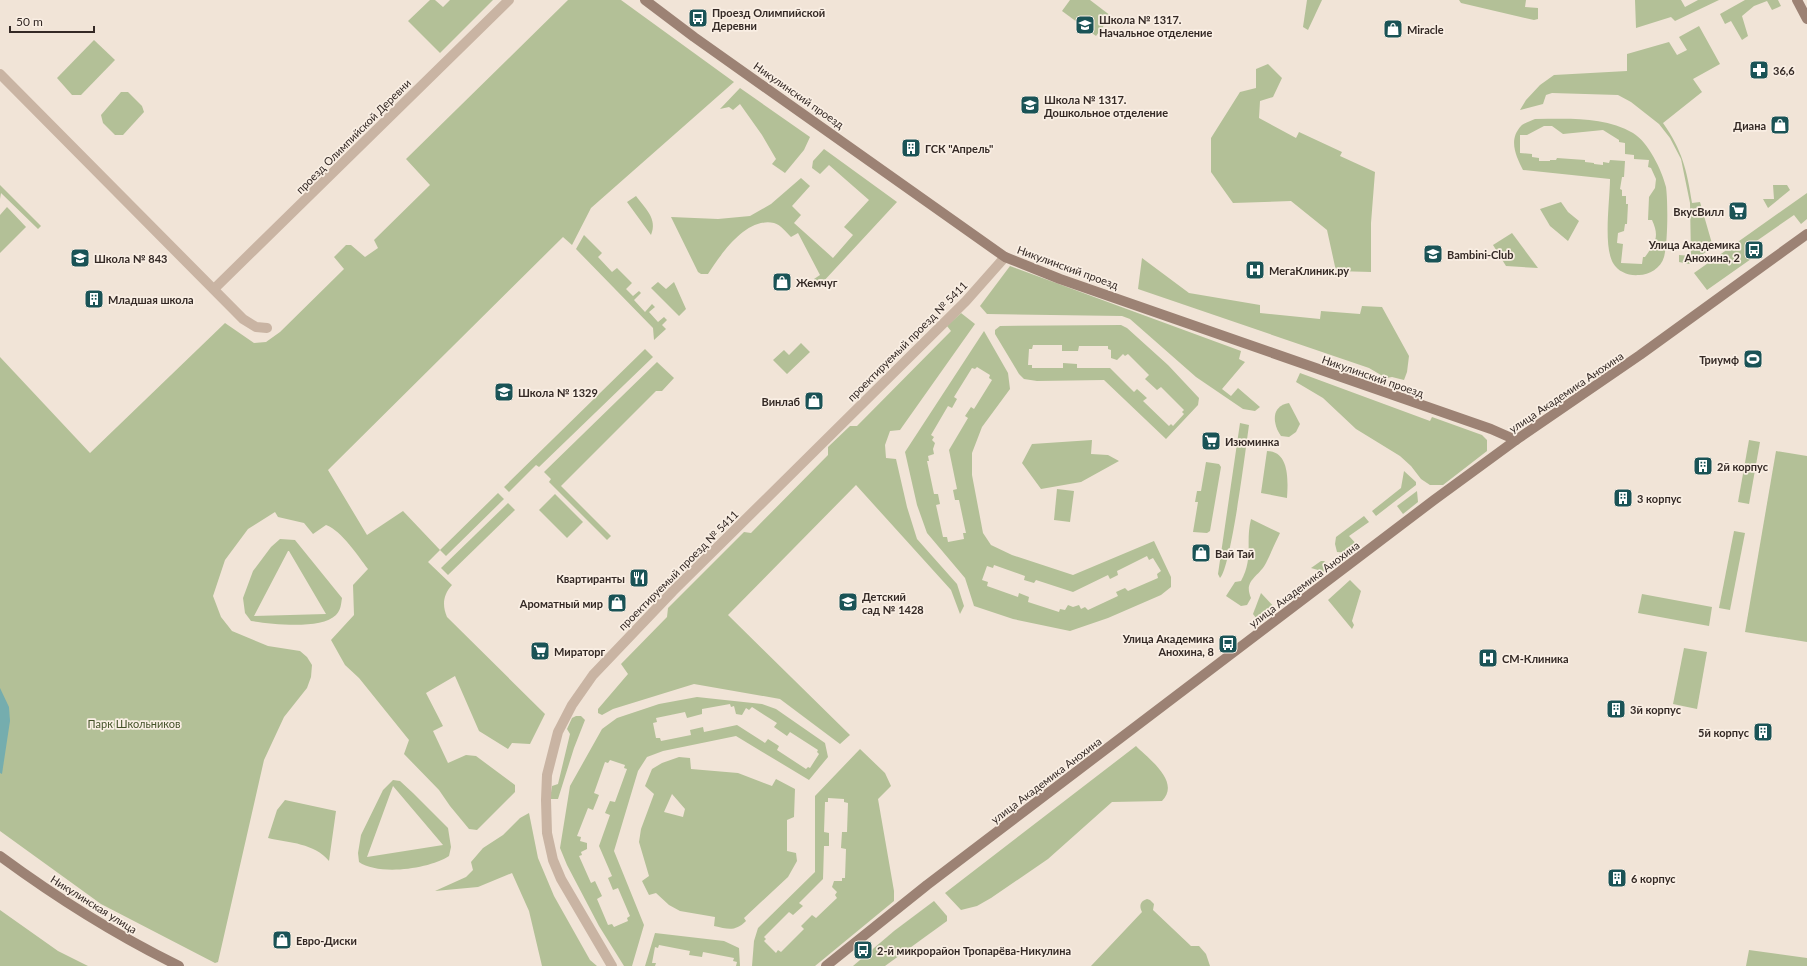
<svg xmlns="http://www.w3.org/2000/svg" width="1807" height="966" font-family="Lato,sans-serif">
	<rect width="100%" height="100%" fill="#f1e4d7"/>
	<g fill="#b3c097" fill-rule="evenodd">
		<path d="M430,0H435L443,7L450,0H493L440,53L408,21Z"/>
		<path d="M568,0H621L734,82L591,208L572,245L563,237L328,470L367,535L403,511L440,550L498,493L504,499L446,556L440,550L428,562L452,585C443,595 442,605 447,617L545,714L530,744L512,743L508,749L479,731L455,676L426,693L443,726L433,731L448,763L466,755L476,756L515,785V792L477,830L469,829L450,806L439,790L404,754L409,740L359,678L345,665L331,640L354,615L353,585L368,569C358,556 342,531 326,525L313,534L304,523L278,517L275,512L248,529L225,560L213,596L221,617L232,631L268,646L300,651L307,657L312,665L311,677L307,688L284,717L264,760L218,962L215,963L101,904L0,831V357L90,453L225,323L254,343L266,342L280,332L344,269L334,257L346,245H351L365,257L378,248L374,240L430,185L406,159Z"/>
		<path d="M1070,0H1090L1111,16L1096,36L1062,11Z"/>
		<path d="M1307,0H1322L1308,30L1303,27Z"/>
		<path d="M1459,0H1526L1525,7L1538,8V19L1534,20L1461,3Z"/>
		<path d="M1635,0H1681L1685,7L1698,0H1719L1675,21L1671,17L1636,28Z"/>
		<path d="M1745,0H1778L1781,6L1772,10L1767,1L1754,6L1742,16L1748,36L1742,40L1731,21L1725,24L1720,14Z"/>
		<path d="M1699,26L1720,64L1693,79L1702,92L1663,123C1682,150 1687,170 1692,203L1700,202L1713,247L1689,264L1679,262V255L1691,256L1690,203L1681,159L1670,138L1659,124L1631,102L1618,95L1552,93L1546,95L1543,104L1520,110L1526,100L1540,85L1554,75L1627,71V54L1669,42L1677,55L1687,50L1679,37Z"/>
		<path d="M94,40L115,60L81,95H72L57,78Z"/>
		<path d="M1268,64L1282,78L1273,97L1260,101L1259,118L1296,138L1299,132L1342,152L1340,156L1375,172L1371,223V272L1336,271L1327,230L1291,201L1233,203L1211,172V138L1240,92L1256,88V69Z"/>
		<path d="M740,88L810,137L804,150L785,173L772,164L776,159L762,135L740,104L733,110L729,107L720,109Z"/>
		<path d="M121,92H128L142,106L144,112L123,135H115L103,123L101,115Z"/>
		<path d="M1535,119C1568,119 1604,116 1633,133C1648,142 1662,170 1666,187C1668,201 1668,243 1664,257C1661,268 1649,275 1639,275C1629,276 1618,272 1613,263C1603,245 1610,200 1610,179L1523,170C1516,156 1508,140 1521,126C1524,123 1531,121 1535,119ZM1544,126H1552L1563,134L1603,130L1619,140V142L1625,143V154L1634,155V159L1649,160L1648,167L1651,168L1656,179L1655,188L1649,197L1648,220H1652C1660,237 1655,243 1645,257H1643L1642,264L1621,263L1623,244L1617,243L1618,233L1624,231L1625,224H1627L1628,204H1626V196H1622V190L1620,189L1622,177H1624L1625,161L1610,160L1609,163L1603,162V165L1594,164V163L1585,162V160L1557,158L1556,160H1550V161H1539V158L1532,157V154L1520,153V135H1527Z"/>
		<path d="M824,149L897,202L822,283L817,284L814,282V279L820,275L798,233L791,237C786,232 781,225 774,223C746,217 721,254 708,274H701L698,272L671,217L718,219L750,216L771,204L801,178L810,186L792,206L801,215L794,223L833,258L853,235L844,227L869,200L829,165L820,174L812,168L813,161Z"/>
		<path d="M0,185L41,226L38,229L1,193L0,199Z"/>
		<path d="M1773,185H1787L1790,190L1768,208L1763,199H1774Z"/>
		<path d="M1807,193V219L1801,224L1794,215L1745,249L1751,259L1707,290L1694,273Z"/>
		<path d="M636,196C645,208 658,219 651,235L627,202Z"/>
		<path d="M1561,202L1568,212L1579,221L1568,241L1550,226L1540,209Z"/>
		<path d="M7,207L26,227L0,253V215Z"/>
		<path d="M1512,233L1538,268L1506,266L1493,245Z"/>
		<path d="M584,235L602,253L598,257L612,272L617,268L632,283L626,289L633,296L639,291L641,293L634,300L645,312L652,304L655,307L649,312L658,322L664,317L667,320L662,325L666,329L654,340L653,328L576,249Z"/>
		<path d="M1142,258L1189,293L1260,305V313L1320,319L1321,311L1360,314L1362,306L1382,307L1409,356L1407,372L1404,380L1392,377L1386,378L1369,368L1138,289Z"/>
		<path d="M1010,266L1241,351L1239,359L1245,362L1222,389L1231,396L1238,388L1260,407L1255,411L1243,409L1196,377L1130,319L1122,316L987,314L980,306Z"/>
		<path d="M658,282L666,289L674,282L686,309L679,316L651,288Z"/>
		<path d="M961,313L975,324L900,430L890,431L885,445L886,458L896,459L907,507L917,539L957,584L964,606L960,614L951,590L856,485L728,615L850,735L840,744L780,699L694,684L613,709L602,715L598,713V709L628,674L621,664L667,617L668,608L744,532L751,533L828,455V447L850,426H857L951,331L947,326Z"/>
		<path d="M1121,325L1127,328L1168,365L1199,398L1198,405L1166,439L1104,380L1037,381L1024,379L1019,374L995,334V330L1000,326ZM1033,345H1062V351H1078L1079,346H1108V349L1111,350V358L1117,360L1123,354L1125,356L1128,354L1149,375L1145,379L1157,390L1161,387L1184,410L1182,412L1184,414L1173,426L1171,424L1169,426L1143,401L1147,398L1137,389L1134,392L1110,368H1077V364L1063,363V368H1032V365H1028L1029,349H1032Z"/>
		<path d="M984,331L1008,373L1010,389L982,427L972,453V475L983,533L991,545L1012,555L1073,575L1154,541L1171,577V587L1161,595L1108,618L1070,631L1013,619L974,606L965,578L927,533L917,505L905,452ZM977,367L990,375L989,378L992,380L974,409L971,407L965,416L968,418L949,450L957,489L953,490L955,500H959L966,533H963L964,539L948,542L947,537H943L936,505L940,504L938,494H934L927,461H929L928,456L934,454L933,449L935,443L932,440L934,437L931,435L948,406L952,408L957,399L954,397L972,368L975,369ZM1147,556L1149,560L1153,558L1161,571L1157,574L1158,578L1128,591L1125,588L1116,592L1118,596L1088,610L1085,607L1081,609L1079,605L1073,607L1068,605L1065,610L1060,609L1059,612L1028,602L1029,597L1019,593L1018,597L987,586L988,582L982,580L987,566L993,568L994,565L1025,576L1024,580L1034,583L1036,580L1073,592L1108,575L1110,579L1118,575L1117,571Z"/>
		<path d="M801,343L810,352L787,374L773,360L784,350L789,355Z"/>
		<path d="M645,349L653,357L539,467L536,465L509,492L504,487Z"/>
		<path d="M657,362L674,378L662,391H656L561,486L611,536L607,540L549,482L551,479L544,472Z"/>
		<path d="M1300,373L1430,421L1432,417L1482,435L1487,440V451L1443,485H1430L1421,479L1411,466L1400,456L1356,429L1323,398L1296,382Z"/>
		<path d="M1289,403L1300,424L1296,432L1289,437L1281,436C1273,425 1270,406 1289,403Z"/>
		<path d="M1240,423L1249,425C1246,447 1231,568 1220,578L1218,574Z"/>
		<path d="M1092,440L1091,454L1108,455L1119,461L1081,482L1041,489L1022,463L1032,444Z"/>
		<path d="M1749,440L1760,442L1749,504L1738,502Z"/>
		<path d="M1267,451C1290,451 1288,482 1287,498L1261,493Z"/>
		<path d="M1776,451L1807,456V642L1745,632Z"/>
		<path d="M1206,462L1219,464L1221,467L1210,531L1207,533L1193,532L1198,502H1195L1197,491H1201Z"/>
		<path d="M1404,471L1416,482V485L1376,516L1372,511L1401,488Z"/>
		<path d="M1057,489L1074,491L1070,522L1054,520Z"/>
		<path d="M1417,491L1418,502L1403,514L1397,506Z"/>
		<path d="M555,494L583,522L567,538L539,510Z"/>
		<path d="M508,503L515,510L448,575L441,568Z"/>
		<path d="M1364,516L1369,522L1349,536L1359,547L1350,553L1337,552L1335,544L1336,537Z"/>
		<path d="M1251,519L1280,533C1275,543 1271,553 1266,563C1259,577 1243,580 1251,598L1247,605L1241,606L1226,596L1235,582L1241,581C1254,557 1245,543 1251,519Z"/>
		<path d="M1734,531L1745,533L1730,610L1719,608Z"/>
		<path d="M280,539L295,540L342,598C341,604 341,610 336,615C321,630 271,624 251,621L245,613L243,598L253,571L271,547ZM288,551H289L326,614L254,616Z"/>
		<path d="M1321,561H1324L1329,565V569L1325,572L1311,568Z"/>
		<path d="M1350,580L1361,591L1352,621L1354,625L1352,629L1328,600Z"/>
		<path d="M1261,593L1276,609L1259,622L1253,614Z"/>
		<path d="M1642,594L1712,607L1709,626L1638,613Z"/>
		<path d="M1684,648L1707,652L1697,709L1673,704Z"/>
		<path d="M697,697L762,704L776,709L825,743L828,757L809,780L736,736L663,751L647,757L638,771L614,851L644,925L632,966H624L599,926L567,865L560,848L570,786L602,729L617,718L659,704ZM730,704L731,707L734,706L736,714L742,715L746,708L749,710L752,707L777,723L774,727L787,736L790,732L818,750L817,752L819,754L810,768L808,767L806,769L777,750L779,746L768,739L765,743L737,725L704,732L703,727L690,730L691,735L661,741L660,738H656L653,723L657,722L656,718L685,712L687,718L702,714V709ZM610,760L625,765L624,768L627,769L615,802L610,801L605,813L610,815L599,846L612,876L608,878L613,890L618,888L630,916L627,918L628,921L614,927L612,924L608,925L597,899L602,896L595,881L591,883L579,856L582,855L581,852L587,849V843L580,841L581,837L577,836L588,808L593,810L599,795L594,793L605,762L608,763Z"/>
		<path d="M576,716H581L585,720L574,748L558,799H550L552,786L558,784L570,734L567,729L572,718Z"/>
		<path d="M1136,746C1149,759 1181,782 1162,801L1112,802L1048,859L991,898L977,906L961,910L945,893Z"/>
		<path d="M860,749L885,773L891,786L878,799L894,891V901L815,966H752L754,941L758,928L815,872V796ZM828,798L844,799V802L848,803L847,832H842L841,848L846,849L845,878H842V881H834L832,887L837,892L835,895L837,898L816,918L812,915L801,926L804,929L781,952L778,950L776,953L764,941L766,939L764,937L789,912L793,915L803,906L799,903L823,879L824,846H829V833L824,832L825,802H828Z"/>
		<path d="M679,757L690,758L691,769L738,773L772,786L776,779L795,789L794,817L787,820V851L796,853L797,861L788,877L744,918L746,921C735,932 728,929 714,926L715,917L680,911L669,905L656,893L649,895L642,881L649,876L639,842L641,829L654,794L645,786L652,769L662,763ZM672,794L685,809L683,817L664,812Z"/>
		<path d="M393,780L400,781L413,793L448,828L451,847L449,856C429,869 379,876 359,862L358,853L361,835L383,790ZM393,786L443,845L367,857Z"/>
		<path d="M285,800L336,811L329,861C314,843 290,843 268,838L277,810Z"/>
		<path d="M529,813L538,858L554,896L590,960L597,966H542L529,911L512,873L478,887L435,891L466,877L473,870L471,862L483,848L503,835L520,818Z"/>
		<path d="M1147,899L1150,900L1154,904L1153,910L1191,946H1199L1206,954L1210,966H1091L1142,912C1139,906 1140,901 1147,899Z"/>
		<path d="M934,901L947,916V921L885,966H853L894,931Z"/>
		<path d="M0,910L58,951L88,966H0Z"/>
		<path d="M655,933L724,941L739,948L740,966H736L737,962L733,961L734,958L703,952L702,957L689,955L690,951L659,945L658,948L655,947L652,963H656L655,966H645Z"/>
		<path d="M1749,950L1807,958V966H1746Z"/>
	</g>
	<path fill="#75adae" d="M0,688L9,707L10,721L2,774L0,773Z"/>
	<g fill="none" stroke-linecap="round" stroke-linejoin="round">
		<g stroke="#c9b4a3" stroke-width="10">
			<path d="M0,74L243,319L256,327L267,328"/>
			<path d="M214,289L509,0"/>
			<path d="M612,966L561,879L553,860L547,833L546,800L547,775L558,732L572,705L593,675L673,591L966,301L1005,257"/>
		</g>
		<g stroke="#9c8274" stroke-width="10">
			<path d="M645,0L694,37L1005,257L1060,279L1491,429L1516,440"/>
			<path d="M1797,0L1807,19"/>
			<path d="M0,856C57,898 116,935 179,966"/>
			<path d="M826,966L927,885L1434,500L1516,440L1640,355L1807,234"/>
		</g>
	</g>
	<defs>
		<symbol id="bus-square" viewBox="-11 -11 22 22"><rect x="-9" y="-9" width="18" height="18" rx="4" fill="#1a5356" stroke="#f9eee3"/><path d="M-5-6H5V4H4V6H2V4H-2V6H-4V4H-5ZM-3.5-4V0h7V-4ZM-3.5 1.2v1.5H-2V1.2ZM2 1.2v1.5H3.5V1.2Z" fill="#fff"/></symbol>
		<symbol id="school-square" viewBox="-11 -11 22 22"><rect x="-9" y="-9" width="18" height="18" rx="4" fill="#1a5356" stroke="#f9eee3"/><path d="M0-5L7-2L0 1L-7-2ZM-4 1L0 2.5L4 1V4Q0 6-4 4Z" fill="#fff"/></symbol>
		<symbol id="shop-square" viewBox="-11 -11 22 22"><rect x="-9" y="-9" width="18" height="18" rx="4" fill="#1a5356" stroke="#f9eee3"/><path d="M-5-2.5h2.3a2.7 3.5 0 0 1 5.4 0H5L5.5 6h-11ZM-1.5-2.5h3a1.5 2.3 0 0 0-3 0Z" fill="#fff"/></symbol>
		<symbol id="pharmacy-square" viewBox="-11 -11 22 22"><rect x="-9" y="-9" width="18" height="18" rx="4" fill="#1a5356" stroke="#f9eee3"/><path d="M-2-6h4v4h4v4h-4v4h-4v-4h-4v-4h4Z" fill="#fff"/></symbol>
		<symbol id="building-square" viewBox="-11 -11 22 22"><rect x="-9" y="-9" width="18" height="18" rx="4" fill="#1a5356" stroke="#f9eee3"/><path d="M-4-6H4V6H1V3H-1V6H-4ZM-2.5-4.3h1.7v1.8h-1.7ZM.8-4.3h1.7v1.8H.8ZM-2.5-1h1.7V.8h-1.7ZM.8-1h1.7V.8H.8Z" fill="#fff"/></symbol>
		<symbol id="supermarket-square" viewBox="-11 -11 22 22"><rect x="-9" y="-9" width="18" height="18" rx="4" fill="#1a5356" stroke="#f9eee3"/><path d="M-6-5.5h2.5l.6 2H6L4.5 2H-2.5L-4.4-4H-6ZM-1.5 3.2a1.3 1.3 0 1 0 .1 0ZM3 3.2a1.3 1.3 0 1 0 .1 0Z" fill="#fff"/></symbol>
		<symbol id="hospital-square" viewBox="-11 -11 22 22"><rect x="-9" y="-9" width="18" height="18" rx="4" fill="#1a5356" stroke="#f9eee3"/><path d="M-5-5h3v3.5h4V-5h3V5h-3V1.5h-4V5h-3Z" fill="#fff"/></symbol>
		<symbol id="stadium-square" viewBox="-11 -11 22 22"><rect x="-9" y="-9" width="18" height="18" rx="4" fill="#1a5356" stroke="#f9eee3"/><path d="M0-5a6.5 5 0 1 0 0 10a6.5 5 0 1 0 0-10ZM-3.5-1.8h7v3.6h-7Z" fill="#fff"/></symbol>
		<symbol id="restaurant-square" viewBox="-11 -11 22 22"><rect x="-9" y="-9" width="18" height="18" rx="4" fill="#1a5356" stroke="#f9eee3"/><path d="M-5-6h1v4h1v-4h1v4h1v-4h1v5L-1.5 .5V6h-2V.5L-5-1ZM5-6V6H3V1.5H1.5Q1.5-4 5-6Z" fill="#fff"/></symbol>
	</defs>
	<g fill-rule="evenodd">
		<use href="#bus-square" x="687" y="7" width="22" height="22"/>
		<use href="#school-square" x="1074" y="14" width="22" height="22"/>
		<use href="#shop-square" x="1382" y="18" width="22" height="22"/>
		<use href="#pharmacy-square" x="1748" y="59" width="22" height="22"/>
		<use href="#school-square" x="1019" y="94" width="22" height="22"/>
		<use href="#shop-square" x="1769" y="114" width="22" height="22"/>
		<use href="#building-square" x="900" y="137" width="22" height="22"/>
		<use href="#supermarket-square" x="1727" y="200" width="22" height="22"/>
		<use href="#bus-square" x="1743" y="239" width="22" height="22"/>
		<use href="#school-square" x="1422" y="243" width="22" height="22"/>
		<use href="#school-square" x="69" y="247" width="22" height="22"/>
		<use href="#hospital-square" x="1244" y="259" width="22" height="22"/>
		<use href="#shop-square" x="771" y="271" width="22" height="22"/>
		<use href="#building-square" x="83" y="288" width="22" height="22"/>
		<use href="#stadium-square" x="1742" y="348" width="22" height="22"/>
		<use href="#school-square" x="493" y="381" width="22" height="22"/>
		<use href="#shop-square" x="803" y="390" width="22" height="22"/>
		<use href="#supermarket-square" x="1200" y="430" width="22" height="22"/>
		<use href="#building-square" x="1692" y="455" width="22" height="22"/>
		<use href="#building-square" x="1612" y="487" width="22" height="22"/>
		<use href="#shop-square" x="1190" y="542" width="22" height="22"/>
		<use href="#restaurant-square" x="628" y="567" width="22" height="22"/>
		<use href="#school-square" x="837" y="591" width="22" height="22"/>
		<use href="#shop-square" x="606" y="592" width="22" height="22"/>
		<use href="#bus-square" x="1217" y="633" width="22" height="22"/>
		<use href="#supermarket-square" x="529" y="640" width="22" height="22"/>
		<use href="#hospital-square" x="1477" y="647" width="22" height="22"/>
		<use href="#building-square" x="1605" y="698" width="22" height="22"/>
		<use href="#building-square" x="1752" y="721" width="22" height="22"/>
		<use href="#building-square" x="1606" y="867" width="22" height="22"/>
		<use href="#shop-square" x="271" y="929" width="22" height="22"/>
		<use href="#bus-square" x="852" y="939" width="22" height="22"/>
	</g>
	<g text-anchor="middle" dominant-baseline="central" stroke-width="3.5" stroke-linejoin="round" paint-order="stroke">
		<g font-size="11" font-weight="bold" fill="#342925" stroke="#f9eee3" text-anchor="start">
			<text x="712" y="12">Проезд Олимпийской<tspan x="712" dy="13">Деревни</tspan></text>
			<text x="1099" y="19">Школа № 1317.<tspan x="1099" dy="13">Начальное отделение</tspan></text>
			<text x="1407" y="29">Miracle</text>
			<text x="1773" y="70">36,6</text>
			<text x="1044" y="99">Школа № 1317.<tspan x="1044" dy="13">Дошкольное отделение</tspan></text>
			<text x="1766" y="125" text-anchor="end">Диана</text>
			<text x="925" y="148">ГСК "Апрель"</text>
			<text x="1724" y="211" text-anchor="end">ВкусВилл</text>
			<text x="1740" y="244" text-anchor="end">Улица Академика<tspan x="1740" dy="13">Анохина, 2</tspan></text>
			<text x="1447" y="254">Bambini-Club</text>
			<text x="94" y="258">Школа № 843</text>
			<text x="1269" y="270">МегаКлиник.ру</text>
			<text x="796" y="282">Жемчуг</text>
			<text x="108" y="299">Младшая школа</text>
			<text x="1739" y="359" text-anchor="end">Триумф</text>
			<text x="518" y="392">Школа № 1329</text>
			<text x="800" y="401" text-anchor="end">Винлаб</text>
			<text x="1225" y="441">Изюминка</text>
			<text x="1717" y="466">2й корпус</text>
			<text x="1637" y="498">3 корпус</text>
			<text x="1215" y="553">Вай Тай</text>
			<text x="625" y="578" text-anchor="end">Квартиранты</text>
			<text x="862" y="596">Детский<tspan x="862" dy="13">сад № 1428</tspan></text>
			<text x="603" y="603" text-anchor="end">Ароматный мир</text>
			<text x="1214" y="638" text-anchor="end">Улица Академика<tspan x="1214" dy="13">Анохина, 8</tspan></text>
			<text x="554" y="651">Мираторг</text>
			<text x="1502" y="658">СМ-Клиника</text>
			<text x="1630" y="709">3й корпус</text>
			<text x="1749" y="732" text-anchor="end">5й корпус</text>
			<text x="1631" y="878">6 корпус</text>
			<text x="296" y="940">Евро-Диски</text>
			<text x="877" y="950">2-й микрорайон Тропарёва-Никулина</text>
		</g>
		<g font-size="11" fill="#342925" stroke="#f9eee3">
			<text transform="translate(799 95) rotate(35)">Никулинский проезд</text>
			<text transform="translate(353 136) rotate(-45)">проезд Олимпийской Деревни</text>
			<text transform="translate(1068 267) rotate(20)">Никулинский проезд</text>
			<text transform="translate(907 341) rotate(-45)">проектируемый проезд № 5411</text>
			<text transform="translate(1373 376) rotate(19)">Никулинский проезд</text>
			<text transform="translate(1566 392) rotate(-34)">улица Академика Анохина</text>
			<text transform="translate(678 570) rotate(-45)">проектируемый проезд № 5411</text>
			<text transform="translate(1304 584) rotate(-37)">улица Академика Анохина</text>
			<text transform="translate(1046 780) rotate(-37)">улица Академика Анохина</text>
			<text transform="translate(94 904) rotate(32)">Никулинская улица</text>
		</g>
		<g font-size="11" fill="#445229" stroke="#f9eee3">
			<text x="134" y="723">Парк Школьников</text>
		</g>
	</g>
	<path d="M10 26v6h84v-6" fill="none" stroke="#342925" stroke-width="2"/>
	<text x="16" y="26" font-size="12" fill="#342925" stroke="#f9eee3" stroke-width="3" paint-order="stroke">50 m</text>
</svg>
